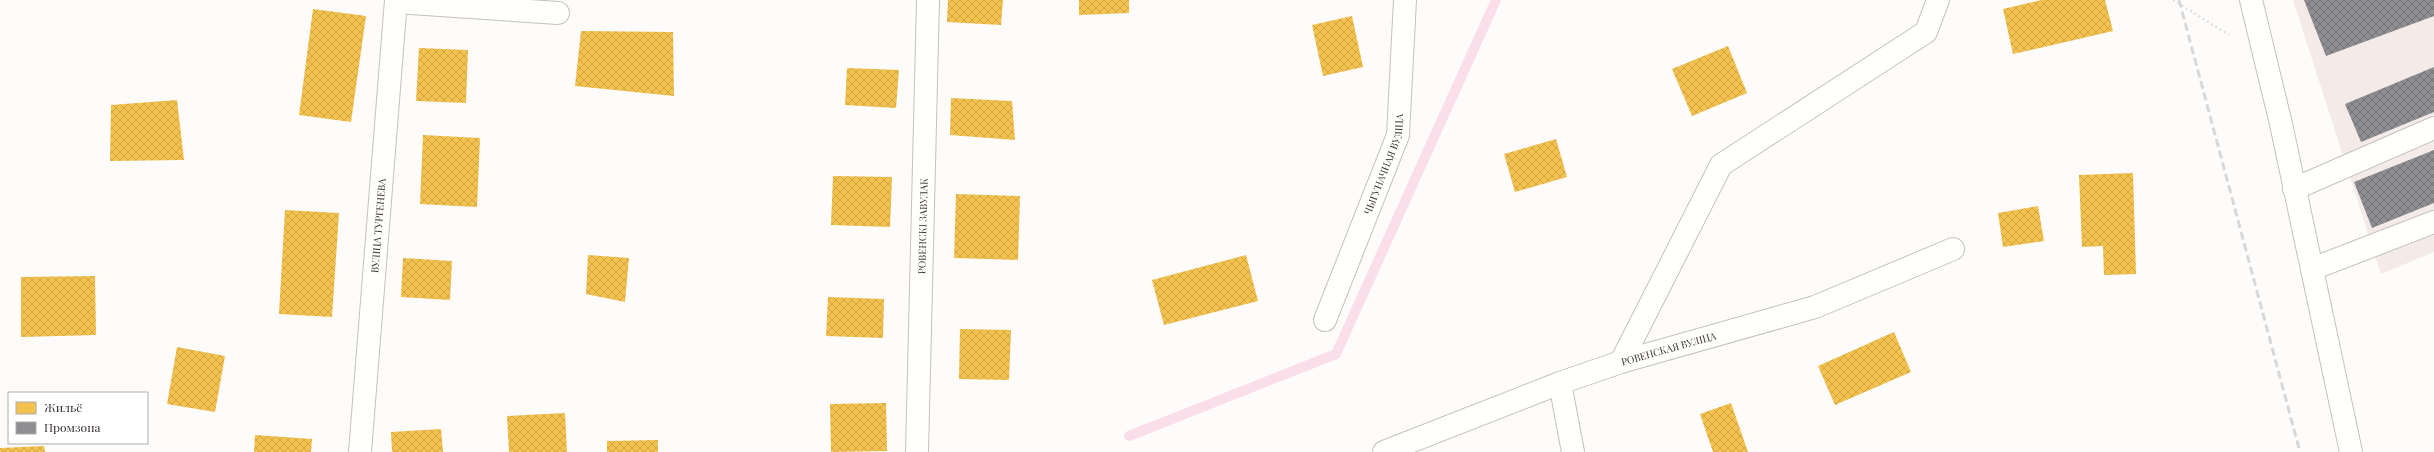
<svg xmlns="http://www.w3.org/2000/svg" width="2434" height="452" font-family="'Playfair Display',serif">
	<defs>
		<pattern id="homes-cross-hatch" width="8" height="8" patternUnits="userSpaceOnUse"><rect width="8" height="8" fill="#f2c14e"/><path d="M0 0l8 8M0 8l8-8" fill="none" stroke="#d0a644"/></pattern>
		<pattern id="industry-cross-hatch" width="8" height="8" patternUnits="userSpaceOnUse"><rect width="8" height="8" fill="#8d8d92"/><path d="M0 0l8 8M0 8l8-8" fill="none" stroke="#747478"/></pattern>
	</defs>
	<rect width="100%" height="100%" fill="#fdfcfb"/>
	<path fill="#f4ebe9" d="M2293,0H2434V252L2381,274Z"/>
	<g fill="url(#homes-cross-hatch)">
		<path d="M948,0H1003L1001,25L947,22Z"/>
		<path d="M1079,0H1129V13L1079,15Z"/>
		<path d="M2042,0H2105L2113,31L2013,54L2003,9Z"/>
		<path d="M313,9L366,16L351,122L299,115Z"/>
		<path d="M1352,16L1363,67L1323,76L1312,25Z"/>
		<path d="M581,31L673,32L674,96L575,86Z"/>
		<path d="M1728,46L1747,93L1692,116L1672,69Z"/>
		<path d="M419,48L468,50L466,103L416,101Z"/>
		<path d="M847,68L899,70L896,108L845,105Z"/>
		<path d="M951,98L1012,101L1015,140L950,135Z"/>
		<path d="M177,100L184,160L110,161L111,105Z"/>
		<path d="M423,135L480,138L477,207L420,204Z"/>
		<path d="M1556,139L1567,177L1515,192L1504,154Z"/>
		<path d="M2133,173L2136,274L2104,275L2103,246L2082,247L2079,175Z"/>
		<path d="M833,176L892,177L890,227L831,225Z"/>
		<path d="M956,194L1020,196L1018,260L954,258Z"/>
		<path d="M2038,206L2044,241L2003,247L1998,213Z"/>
		<path d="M285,210L339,213L332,317L279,314Z"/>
		<path d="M588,255L629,258L625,302L586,294Z"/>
		<path d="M1246,255L1258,301L1164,325L1152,280Z"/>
		<path d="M403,258L452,261L450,300L401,297Z"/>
		<path d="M95,276L96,335L21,337V277Z"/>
		<path d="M828,297L884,299L883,338L826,336Z"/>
		<path d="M960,329L1011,330L1009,380L959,379Z"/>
		<path d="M1894,332L1911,372L1835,405L1818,366Z"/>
		<path d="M177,347L225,356L215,412L167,404Z"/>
		<path d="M886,403L887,451L831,452L830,404Z"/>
		<path d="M1731,403L1748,452H1713L1700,414Z"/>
		<path d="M565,413L567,452H509L507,416Z"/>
		<path d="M441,429L443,452H392L391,432Z"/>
		<path d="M255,435L312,439L311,452H254Z"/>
		<path d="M658,440V452H607V441Z"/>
		<path d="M44,446L45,452H0V448Z"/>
	</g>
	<g fill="url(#industry-cross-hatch)">
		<path d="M2304,0H2434V16L2326,56Z"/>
		<path d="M2434,67V112L2361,142L2345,104Z"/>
		<path d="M2434,150V203L2372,228L2354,182Z"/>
	</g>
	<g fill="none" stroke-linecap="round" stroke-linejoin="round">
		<path stroke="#fadfeb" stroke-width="10" d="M1129,436L1336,354L1496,0"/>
		<defs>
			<g id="minor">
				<path d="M2251,0L2281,124L2351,452"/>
				<path d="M396,2L558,13"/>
				<path d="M2294,189L2434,128"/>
				<path d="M2312,269L2434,222"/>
				<path id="s1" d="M1325,320L1398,135L1405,0"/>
				<path d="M1621,362L1721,165L1926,32L1938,0"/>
				<path d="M1560,383L1573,452"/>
				<path id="s2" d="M360,452L396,0"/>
				<path id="s3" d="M917,452L928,0"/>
				<path id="s4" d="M1384,452L1560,383L1621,362L1815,307L1953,249"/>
			</g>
		</defs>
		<use href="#minor" stroke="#c4c1bf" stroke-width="24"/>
		<path stroke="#e0e0e0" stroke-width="2.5" stroke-dasharray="2 3" stroke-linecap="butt" d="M2173,0L2229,35"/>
		<use href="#minor" stroke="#fffffe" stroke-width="22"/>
		<path stroke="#d9d8d8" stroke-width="3" stroke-dasharray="8 4" stroke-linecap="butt" d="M2179,0L2300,452"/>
	</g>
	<g text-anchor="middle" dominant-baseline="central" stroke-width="4" stroke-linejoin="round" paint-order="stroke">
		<g font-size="10" fill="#37312f" stroke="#fff">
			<text stroke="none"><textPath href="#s1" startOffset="167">ЧЫГУНАЧНАЯ ВУЛІЦА</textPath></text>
			<text stroke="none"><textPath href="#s2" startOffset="227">ВУЛІЦА ТУРГЕНЕВА</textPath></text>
			<text stroke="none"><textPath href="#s3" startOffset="226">РОВЕНСКІ ЗАВУЛАК</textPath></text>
			<text stroke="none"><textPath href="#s4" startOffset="303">РОВЕНСКАЯ ВУЛІЦА</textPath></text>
		</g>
	</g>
	<rect x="8" y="392" width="140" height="52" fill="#ffffff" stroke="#afadac"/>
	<rect x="16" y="402" width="20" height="12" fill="#f2c14e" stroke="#afadac"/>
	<text x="44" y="412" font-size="12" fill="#37312f">Жильё</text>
	<rect x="16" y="422" width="20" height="12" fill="#8d8d92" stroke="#afadac"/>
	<text x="44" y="432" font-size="12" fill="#37312f">Промзона</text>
</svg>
